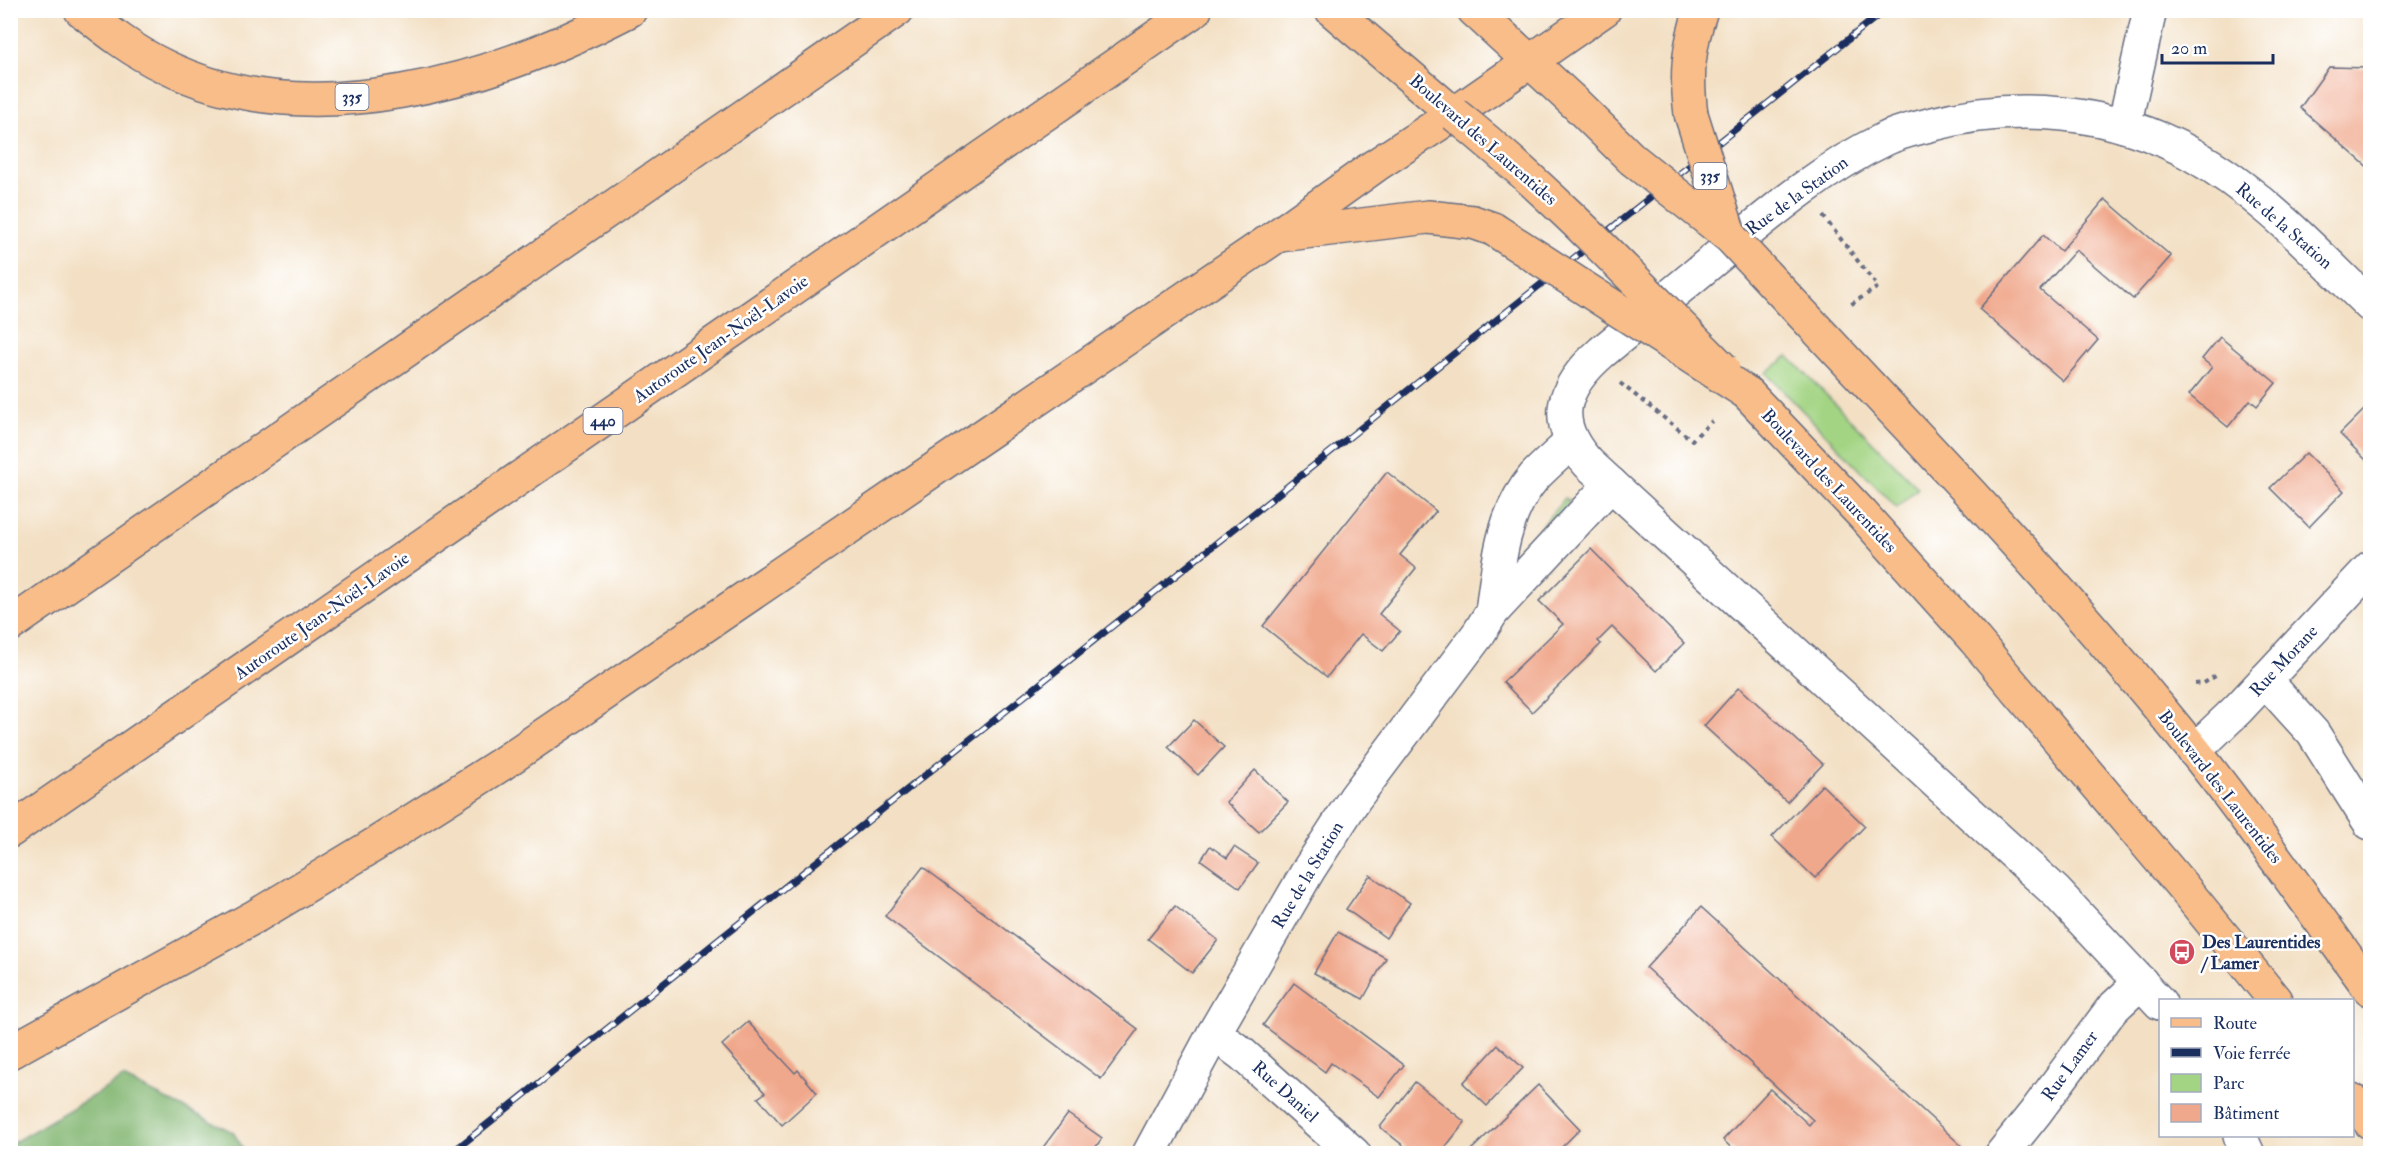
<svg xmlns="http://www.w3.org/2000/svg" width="2381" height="1164" font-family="'IM FELL Double Pica',serif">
	<rect width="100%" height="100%" fill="#fff"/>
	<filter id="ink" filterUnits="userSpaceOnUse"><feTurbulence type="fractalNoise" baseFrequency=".0167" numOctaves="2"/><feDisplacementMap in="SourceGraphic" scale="12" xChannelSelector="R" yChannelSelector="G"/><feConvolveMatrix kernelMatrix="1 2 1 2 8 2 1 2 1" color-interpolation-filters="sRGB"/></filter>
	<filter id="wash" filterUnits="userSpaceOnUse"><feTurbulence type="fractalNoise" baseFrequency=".008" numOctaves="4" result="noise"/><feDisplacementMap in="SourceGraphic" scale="24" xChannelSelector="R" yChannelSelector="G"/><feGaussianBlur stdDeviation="1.35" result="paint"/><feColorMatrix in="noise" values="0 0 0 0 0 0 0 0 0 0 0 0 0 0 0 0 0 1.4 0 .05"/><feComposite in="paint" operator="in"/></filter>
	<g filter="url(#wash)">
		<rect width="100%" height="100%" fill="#f3e0c4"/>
		<g fill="#a3d483" stroke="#5f8270" stroke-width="1.5">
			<path d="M1788,356L1918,488L1897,508L1766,373Z"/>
			<path d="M1565,498L1570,501L1529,551L1524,547Z"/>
		</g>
		<path fill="#82b671" stroke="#4e7268" stroke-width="1.5" d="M123,1078L233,1132L246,1153H11V1144Z"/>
		<g id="blocks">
			<g fill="#f0a88c">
				<path d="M2329,67L2370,68V169L2300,108Z"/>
				<path d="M2105,199L2171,256L2133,299L2076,250L2040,290L2098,340L2063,381L1979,309L2043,235L2061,251Z"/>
				<path d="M2220,337L2276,383L2257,406L2250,400L2228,427L2189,395L2212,367L2202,359Z"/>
				<path d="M2370,404V464L2340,434Z"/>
				<path d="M2306,453L2344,491L2309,527L2270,488Z"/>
				<path d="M1387,472L1436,511L1400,555L1416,568L1379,614L1400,631L1383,651L1361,634L1327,677L1263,626Z"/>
				<path d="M1591,549L1684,643L1656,671L1612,627L1598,641L1601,644L1532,712L1503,682L1563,624L1539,601Z"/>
				<path d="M1739,687L1823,764L1787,802L1704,726Z"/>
				<path d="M1194,720L1224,747L1198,775L1168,747Z"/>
				<path d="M1255,770L1288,802L1259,832L1226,802Z"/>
				<path d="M1822,785L1865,826L1815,878L1772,837Z"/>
				<path d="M1210,846L1227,858L1234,847L1258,863L1240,888L1201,860Z"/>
				<path d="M923,867L1138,1029L1101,1079L885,916Z"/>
				<path d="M1370,875L1410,903L1386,938L1346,909Z"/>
				<path d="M1175,906L1218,940L1192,973L1148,939Z"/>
				<path d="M1701,907L1964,1148L1960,1154H1738L1723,1140L1770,1089L1809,1125L1813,1120L1646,968Z"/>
				<path d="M1338,932L1386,958L1363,999L1314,973Z"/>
				<path d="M1294,983L1404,1065L1379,1097L1331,1063L1325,1072L1263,1025Z"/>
				<path d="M748,1022L795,1073L798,1070L817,1093L782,1125L758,1098L765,1093L722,1045Z"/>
				<path d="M1498,1045L1523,1068L1487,1106L1463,1083Z"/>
				<path d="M1415,1082L1465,1122L1440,1154H1414L1380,1127Z"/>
				<path d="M1538,1085L1580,1129L1555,1154H1467Z"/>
				<path d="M1068,1114L1102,1138L1091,1154H1046L1041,1150Z"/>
			</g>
		</g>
	</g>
	<g filter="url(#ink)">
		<use href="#blocks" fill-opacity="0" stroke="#676d82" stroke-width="1.5"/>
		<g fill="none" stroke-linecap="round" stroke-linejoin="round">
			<defs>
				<g id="minor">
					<path d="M2124,126L2150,10"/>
					<path d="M1492,612C1498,566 1502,514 1534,477C1545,465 1559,454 1571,442"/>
					<path d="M2265,680L2313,733L2370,823"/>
					<path d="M2194,751L2238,709L2370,568"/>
					<path d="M2160,1003L2056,892L1589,464C1549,421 1562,387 1602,352C1642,319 1682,286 1722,253C1774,210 1824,168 1885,139C1899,132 1914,129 1929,125C2017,101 2113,110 2193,155C2261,193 2315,252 2370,305"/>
					<path d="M1214,1033L1242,1054L1354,1154"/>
					<path d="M2240,1136L2248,1154"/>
					<path d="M1149,1154L1214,1033L1309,869L1355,798L1479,633L1492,612L1611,484"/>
					<path d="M2002,1154L2035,1113L2112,1009L2141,982"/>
				</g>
				<g id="major">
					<path d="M81,10C107,31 134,52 164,66C309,138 496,80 630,10"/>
					<path d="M1332,10L1454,114L1604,10"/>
					<path d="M1474,10L1575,103L1632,159"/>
					<path d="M1691,114C1686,75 1688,48 1701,10"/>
					<path d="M1871,387C1983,506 2094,625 2196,753C2257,829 2312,910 2370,989"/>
					<path d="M1747,393L1862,514L1975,640L2183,887L2275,1000"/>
					<path d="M2352,1100L2370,1122"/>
				</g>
				<g id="highway">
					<path d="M1280,235L1428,217L1473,222L1493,229"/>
					<path d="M10,625L897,10"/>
					<path d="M10,831L1195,10"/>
					<path d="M10,1052L256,916L374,845L500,765L1278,235L1376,165L1454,114"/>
				</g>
			</defs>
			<use href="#minor" stroke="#676d82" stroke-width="36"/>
			<use href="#major" stroke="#676d82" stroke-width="36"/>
			<use href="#highway" stroke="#676d82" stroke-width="36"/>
			<g stroke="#676d82" stroke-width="4" stroke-dasharray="4.5 4.5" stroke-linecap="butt">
				<path d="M1823,216L1878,287L1850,305"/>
				<path d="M1620,383L1692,440L1712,421"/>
				<path d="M2195,684L2204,683L2217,675"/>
			</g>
			<use href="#minor" stroke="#fff" stroke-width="33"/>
			<use href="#major" stroke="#f9bd89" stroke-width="33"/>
			<use href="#highway" stroke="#f9bd89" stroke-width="33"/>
			<defs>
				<path id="rail" d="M450,1154L1885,10"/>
			</defs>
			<use href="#rail" stroke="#1b2f5e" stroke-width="7"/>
			<use href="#rail" stroke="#fff" stroke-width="4.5" stroke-dasharray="14" stroke-linecap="butt"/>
			<defs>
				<g id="major-bridge">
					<path d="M1454,114C1551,191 1636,282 1723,369"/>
					<path d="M1691,114L1730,237"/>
					<path d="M1632,159L1730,237L1871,387"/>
				</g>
				<path id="highway-bridge" d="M1493,229L1747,393"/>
			</defs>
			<use href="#major-bridge" stroke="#676d82" stroke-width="36" stroke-linecap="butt"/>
			<use href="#highway-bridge" stroke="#676d82" stroke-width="36" stroke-linecap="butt"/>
			<use href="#major-bridge" stroke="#f9bd89" stroke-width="33"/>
			<use href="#highway-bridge" stroke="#f9bd89" stroke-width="33"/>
		</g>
	</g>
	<defs>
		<symbol id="bus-disc" viewBox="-11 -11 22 22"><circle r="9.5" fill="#d1495b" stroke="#fff"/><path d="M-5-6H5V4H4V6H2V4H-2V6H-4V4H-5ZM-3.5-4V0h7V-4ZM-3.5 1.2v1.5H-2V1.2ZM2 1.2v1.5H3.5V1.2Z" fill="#fff"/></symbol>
	</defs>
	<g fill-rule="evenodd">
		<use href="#bus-disc" x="2167" y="937" width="30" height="30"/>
	</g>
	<g text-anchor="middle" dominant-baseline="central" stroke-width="5" stroke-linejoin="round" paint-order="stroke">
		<g fill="#fff" stroke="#5f6d8e" stroke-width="1.5">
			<rect x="335.5" y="84" width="33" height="26" rx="4.5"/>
			<rect x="1693.5" y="163" width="33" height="26" rx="4.5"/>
			<rect x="583.5" y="408" width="39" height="26" rx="4.5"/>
		</g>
		<g font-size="16" font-weight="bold" fill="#1b2f5e">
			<text x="352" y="97">335</text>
			<text x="1710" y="176">335</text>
			<text x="603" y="421">440</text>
		</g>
		<g font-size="18" fill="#1b2f5e" stroke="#fff">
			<text transform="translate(1483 140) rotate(41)">Boulevard des Laurentides</text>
			<text transform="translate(1797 196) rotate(-36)">Rue de la Station</text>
			<text transform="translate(2284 226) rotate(41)">Rue de la Station</text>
			<text transform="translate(721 339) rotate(-35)">Autoroute Jean-Noël-Lavoie</text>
			<text transform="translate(1829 481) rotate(47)">Boulevard des Laurentides</text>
			<text transform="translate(322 616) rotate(-35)">Autoroute Jean-Noël-Lavoie</text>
			<text transform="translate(2284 661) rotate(-47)">Rue Morane</text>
			<text transform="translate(2220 787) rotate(52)">Boulevard des Laurentides</text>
			<text transform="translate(1308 875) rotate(-59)">Rue de la Station</text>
			<text transform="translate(2070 1066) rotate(-54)">Rue Lamer</text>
			<text transform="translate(1285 1092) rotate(42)">Rue Daniel</text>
		</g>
		<g font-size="18" font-weight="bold" fill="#1b2f5e" stroke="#fff" text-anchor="start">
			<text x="2202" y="942">Des Laurentides<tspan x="2202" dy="21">/ Lamer</tspan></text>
		</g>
	</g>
	<rect width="2381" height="1164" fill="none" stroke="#fff" stroke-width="36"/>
	<rect x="2159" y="999" width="195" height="138" fill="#ffffff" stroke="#a4acbf" stroke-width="1.5"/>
	<rect x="2171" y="1018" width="30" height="9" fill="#f9bd89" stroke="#a4acbf" stroke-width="1.5"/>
	<text x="2213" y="1029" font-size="18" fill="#1b2f5e">Route</text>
	<rect x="2171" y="1048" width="30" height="9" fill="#1b2f5e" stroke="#a4acbf" stroke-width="1.5"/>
	<text x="2213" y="1059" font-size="18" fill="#1b2f5e">Voie ferrée</text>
	<rect x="2171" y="1074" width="30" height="18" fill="#a3d483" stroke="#a4acbf" stroke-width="1.5"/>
	<text x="2213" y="1089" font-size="18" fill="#1b2f5e">Parc</text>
	<rect x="2171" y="1104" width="30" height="18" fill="#f0a88c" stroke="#a4acbf" stroke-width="1.5"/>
	<text x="2213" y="1119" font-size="18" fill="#1b2f5e">Bâtiment</text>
	<path d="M2162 54v9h111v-9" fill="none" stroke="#1b2f5e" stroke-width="3"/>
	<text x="2171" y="54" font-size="18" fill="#1b2f5e" stroke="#ffffff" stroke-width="4.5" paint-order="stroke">20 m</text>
</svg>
